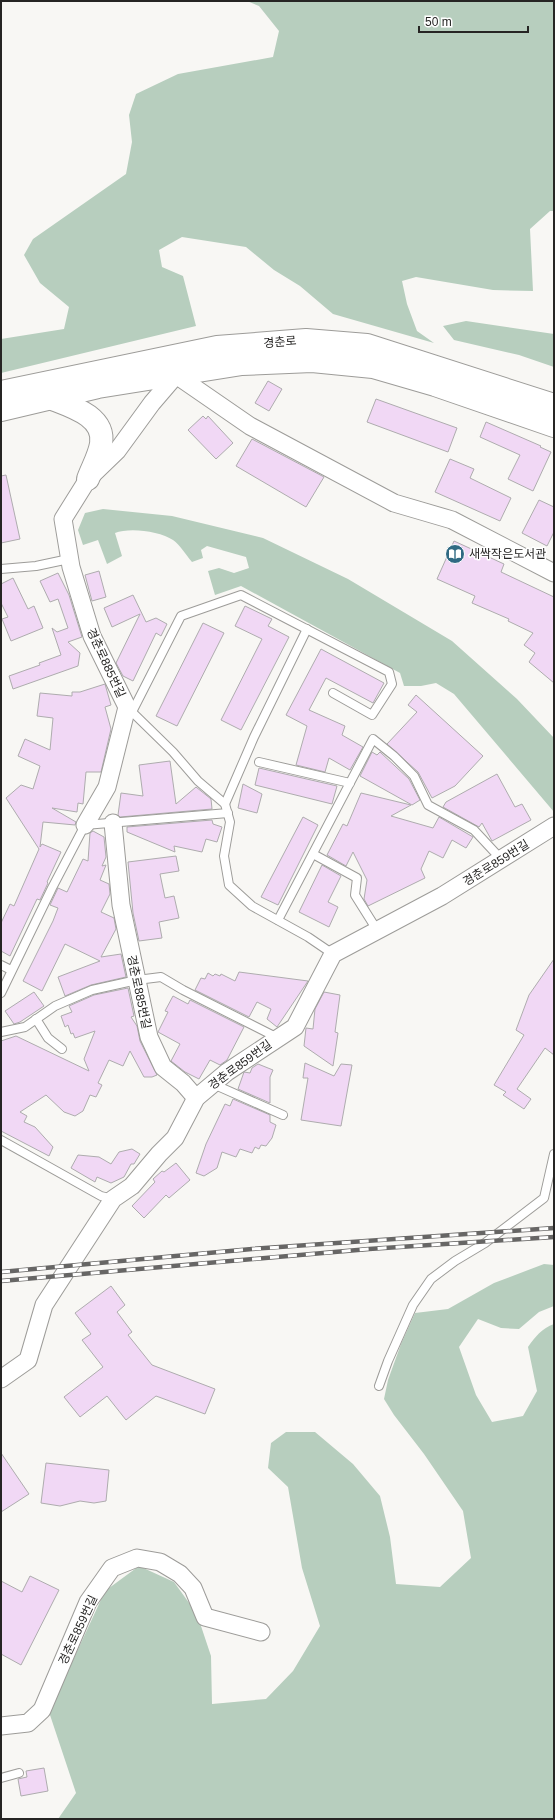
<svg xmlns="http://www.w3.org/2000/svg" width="555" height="1820" font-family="Arial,'Noto Sans KR',sans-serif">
	<rect width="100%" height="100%" fill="#f8f7f4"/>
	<g fill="#b7cebe">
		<path d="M247,1H554V211H550L530,229L533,291L493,290L416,277L402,281L407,304L417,331L434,343L333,314L300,286L274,270L246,247L182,237L159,250L162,267L183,276L196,326L1,373V339L64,329L69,307L40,283L24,255L33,239L126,174L132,142L129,115L136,94L178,74L273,57L279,31L259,6Z"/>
		<path d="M466,321L554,334V367L519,355L454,340L443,326Z"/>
		<path d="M103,509L172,516L263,538L348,579L452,641L517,699L554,738V812L454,694L436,683L421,686H404L400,673L241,586L215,595L208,571L219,568L234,573L249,568L246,557L207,546L201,550L203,558L192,562C186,555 180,545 173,540C160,531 129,527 115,533L122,556L107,564L98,540L83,545L78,530L85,513Z"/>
		<path d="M544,1264L554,1265V1306L539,1312L519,1329L501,1328L478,1319L459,1347L476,1395L492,1422L523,1416L537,1391L528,1347C535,1337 542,1328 554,1324V1819H58L76,1793L49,1712L105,1591L139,1566L174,1582L197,1614L211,1656L212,1704L266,1699L293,1671L320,1626L302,1568L288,1487L268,1468L271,1443L286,1432H315L353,1464L380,1496L390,1537L396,1584L440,1587L471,1558L463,1511L424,1454L394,1415L384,1399L388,1380L401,1344L415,1313L448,1309L494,1283Z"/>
	</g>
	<g fill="#f1d8f5" stroke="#aeacae">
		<path d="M268,381L282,389L269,411L255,403Z"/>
		<path d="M376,399L457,428L448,452L367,422Z"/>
		<path d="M203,416L206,419L208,416L233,443L216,459L188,430Z"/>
		<path d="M486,422L541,446L540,447L551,452L533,491L508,479L520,455L480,437Z"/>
		<path d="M252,439L324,477L306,507L236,466Z"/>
		<path d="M450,459L474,469L470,478L511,498L500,521L435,492Z"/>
		<path d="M6,475L20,539L1,543V476Z"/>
		<path d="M539,500L554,507V532L547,546L522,533Z"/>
		<path d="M454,541L504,564L501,572L554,597V683L529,662L535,653L524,645L533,633L508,621L509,619L472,603L475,596L437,579Z"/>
		<path d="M99,571L106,597L92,601L85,575Z"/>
		<path d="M58,573L69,595L82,637L68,642L80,653L78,666L13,689L9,676L40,665L39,663L61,655L52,628L57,632L68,628L58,599L50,602L40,581Z"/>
		<path d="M13,578L28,609L34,606L43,628L11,641L2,619L8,617L1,603V584Z"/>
		<path d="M133,595L146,622L156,618L167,624L161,636L156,633L133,681L123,676L116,663L140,614L112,627L104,608Z"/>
		<path d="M245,606L272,619L268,626L289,637L241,730L221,720L262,639L235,626Z"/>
		<path d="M203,623L224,633L177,726L156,716Z"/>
		<path d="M321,649L384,683L373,703L326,678L309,710L345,726L342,735L363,747L350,770L329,758L325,772L296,765L307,726L286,715Z"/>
		<path d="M105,684L111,705L105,707L111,729L101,772H86L83,804L78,803L77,812L52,808L76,822L75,825L43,822L40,847L42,844L61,852L47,882L48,883L40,900L37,899L10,956L1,951V923L10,904L14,906L39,849L6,798L21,785L33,789L40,766L18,756L25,739L50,750L53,718L37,716L40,693L72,696V692H80Z"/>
		<path d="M416,695L483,756L455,786L432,798L418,772L387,744L417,712L408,705Z"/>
		<path d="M372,752L377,755L380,752L409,779L420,800L412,805L360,776Z"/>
		<path d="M170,761L176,804L196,787L211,799L212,809L120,817L118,815L121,793L143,796L139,765Z"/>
		<path d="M259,768L337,786L332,804L255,785Z"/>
		<path d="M497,774L515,807L522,804L531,820L492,841L482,823L479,827L443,807L446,802Z"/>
		<path d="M243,784L262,794L257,813L238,808Z"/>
		<path d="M361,793L411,805L391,816L433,828L439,817L473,837L466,848L452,840L443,858L429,851L421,869L425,878L368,906L364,899L367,880L353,852L346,866L327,855L343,824L347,826Z"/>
		<path d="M303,817L318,825L278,905L261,897Z"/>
		<path d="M212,820L213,824L222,827L217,842L206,839L202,852L174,846L175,852L127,832V827Z"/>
		<path d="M93,831L104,837L106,857L102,866L106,865L100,880L109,884L110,894L101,912L114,918L116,929L101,957L121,954L126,977L91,985L65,996L58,977L100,961L65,944L42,991L23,981L53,921L58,908L50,905L58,888L67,892L83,859L88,861L90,833Z"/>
		<path d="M176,856L179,871L160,874L165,898L174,896L179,918L159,922L162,938L139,941L133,913L128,862Z"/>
		<path d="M322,865L341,876L328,902L338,907L329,927L299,912Z"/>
		<path d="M554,959V1055L545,1048L517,1089L531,1099L524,1109L503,1095L506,1092L494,1085L524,1035L516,1030L529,995Z"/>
		<path d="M239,972L308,981L277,1027L267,1019L271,1009L257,1002L249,1017L195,990L201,978L205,979L208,973L213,976L215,974L220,976L221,974L235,981Z"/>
		<path d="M128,988L134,1016L131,1017L137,1026L140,1041L157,1075L152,1077H144L130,1051L123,1066L109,1060L98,1083L102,1085L96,1097L90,1095L83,1111L75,1116L64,1112L46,1095L20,1112L27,1116L24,1122L35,1127L53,1147L49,1156L1,1131V1041L16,1036L89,1071L84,1059L95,1031L75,1038L73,1033L71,1034L68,1025L65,1027L61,1016L72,1012L69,1006L94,995Z"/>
		<path d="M34,992L44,1006L20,1022L14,1024L5,1011Z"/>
		<path d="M324,992L340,995L335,1032L338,1033L333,1066L304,1046L306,1028L313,1029L315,1009Z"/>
		<path d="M173,996L188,1004L190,1000L244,1027L227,1060L220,1065L210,1060L199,1079L185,1072L171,1061L180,1044L158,1032L168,1012L165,1011Z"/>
		<path d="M305,1063L334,1076L341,1064L352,1065L341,1126L301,1120L308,1078H303Z"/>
		<path d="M258,1064L273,1070L270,1077V1103L238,1089L244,1072L250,1073L252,1068Z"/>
		<path d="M233,1099L270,1115V1122L276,1125L272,1138L266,1146L261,1145L259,1149L255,1147L252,1153L240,1149L236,1157L222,1152L217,1168L204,1176L196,1173L206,1144L225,1104L230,1106Z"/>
		<path d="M132,1149L140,1154L134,1164H131L124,1177L111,1183L97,1177L95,1182L71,1168L78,1155L99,1157L111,1164L119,1152Z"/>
		<path d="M176,1163L190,1180L169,1198L166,1195L144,1218L132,1206L155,1182L153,1179L162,1171L164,1172Z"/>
		<path d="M111,1286L125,1305L117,1312L132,1332L128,1335L152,1365L215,1389L205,1414L156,1396L126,1420L107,1396L80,1417L64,1397L103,1367L82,1340L91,1334L75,1313Z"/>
		<path d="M1,1453L29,1494L1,1512Z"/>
		<path d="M46,1463L109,1470L106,1501L94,1503L80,1501L60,1506L41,1503Z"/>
		<path d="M30,1576L59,1590L21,1665L1,1654V1581L22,1592Z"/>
		<path d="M44,1768L48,1791L21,1796L18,1779L27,1777L26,1771Z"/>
	</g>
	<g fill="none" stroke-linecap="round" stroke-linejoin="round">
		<defs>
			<g id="lane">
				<path d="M1,569L36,566L69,559"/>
				<path d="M129,709L173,752L198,781L225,804L230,822L224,856L229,885L252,906L308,937L333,954"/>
				<path d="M132,712L181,616L241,595L389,672L392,684L372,715L333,693"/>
				<path d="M259,762L350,783"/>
				<path d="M225,804L254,737L307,629"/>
				<path d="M313,854L357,878L355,895L377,930"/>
				<path d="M278,920L373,739L394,756L414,776L428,805L474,830L501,859"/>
				<path d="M1,965L11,970"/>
				<path d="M1,993L52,888L85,825L228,813"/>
				<path d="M36,1019L48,1038L62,1049"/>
				<path d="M1,1032L25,1027L55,1006L92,990L137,980L161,977L183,990L278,1038"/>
				<path d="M213,1084L283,1115"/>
				<path d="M1,1140L101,1196L113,1199"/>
				<path d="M379,1386L388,1361L413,1305L431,1279L455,1261L485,1243L544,1198L554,1154"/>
				<path d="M1,1778L19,1773"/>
			</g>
			<g id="street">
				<path d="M176,368V375L250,426L394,503L452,520L554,573"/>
				<path d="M113,823L121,905L149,1037L163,1067L183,1083L196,1098"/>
				<path d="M85,825L107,787L127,707L92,636L71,567L63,519L88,479L117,451L152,403L176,375"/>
				<path d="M1,1379L28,1360L44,1305L113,1199L132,1186L159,1154L175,1138L196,1098L227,1072L295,1027L333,954L442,896L554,826"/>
				<path d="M1,1726L28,1723L42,1710L88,1602L112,1568L137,1558L160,1562L180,1574L193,1588L205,1617L261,1632"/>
			</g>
			<g id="secondary">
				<path d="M1,392L217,347L306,340L367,345L554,405"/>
				<path d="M50,398C70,406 106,416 101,444C99,456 92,468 88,479"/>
				<path d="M1,410L98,387L242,364L312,361L373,367L435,385L554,426"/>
			</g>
		</defs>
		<use href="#lane" stroke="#9d9c99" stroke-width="10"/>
		<use href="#street" stroke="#9d9c99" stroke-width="19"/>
		<use href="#secondary" stroke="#9d9c99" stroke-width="24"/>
		<use href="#lane" stroke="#fff" stroke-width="8"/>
		<use href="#street" stroke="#fff" stroke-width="17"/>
		<use href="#secondary" stroke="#fff" stroke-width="22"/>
		<defs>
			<g id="rail">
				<path d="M1,1272L252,1249L554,1228"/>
				<path d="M1,1281L369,1249L554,1237"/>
			</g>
		</defs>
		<use href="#rail" stroke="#676665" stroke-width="4.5"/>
		<use href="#rail" stroke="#fff" stroke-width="3" stroke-dasharray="9" stroke-linecap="butt"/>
	</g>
	<defs>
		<symbol id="library-disc" viewBox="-11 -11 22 22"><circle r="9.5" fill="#306a83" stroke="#fff"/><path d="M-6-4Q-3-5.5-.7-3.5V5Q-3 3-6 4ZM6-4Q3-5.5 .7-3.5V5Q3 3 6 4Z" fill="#fff"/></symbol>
	</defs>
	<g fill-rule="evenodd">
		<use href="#library-disc" x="444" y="543" width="22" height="22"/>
	</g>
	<g text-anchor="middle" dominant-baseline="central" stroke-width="3" stroke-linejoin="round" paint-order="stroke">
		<g font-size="12" fill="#262524" stroke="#fff">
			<text transform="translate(280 342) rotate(-5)">경춘로</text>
			<text transform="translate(106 663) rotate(65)">경춘로885번길</text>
			<text transform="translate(496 863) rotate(-32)">경춘로859번길</text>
			<text transform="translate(139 992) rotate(78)">경춘로885번길</text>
			<text transform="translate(240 1065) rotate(-36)">경춘로859번길</text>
			<text transform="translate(78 1630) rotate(-65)">경춘로859번길</text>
		</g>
		<g font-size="12" fill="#262524" stroke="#fff" text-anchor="start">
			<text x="469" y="554">새싹작은도서관</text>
		</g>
	</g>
	<rect width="555" height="1820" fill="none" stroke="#262524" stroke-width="4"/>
	<path d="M419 26v6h109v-6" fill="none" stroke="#262524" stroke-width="2"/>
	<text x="425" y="26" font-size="12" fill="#262524" stroke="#ffffff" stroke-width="3" paint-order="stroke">50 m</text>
</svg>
